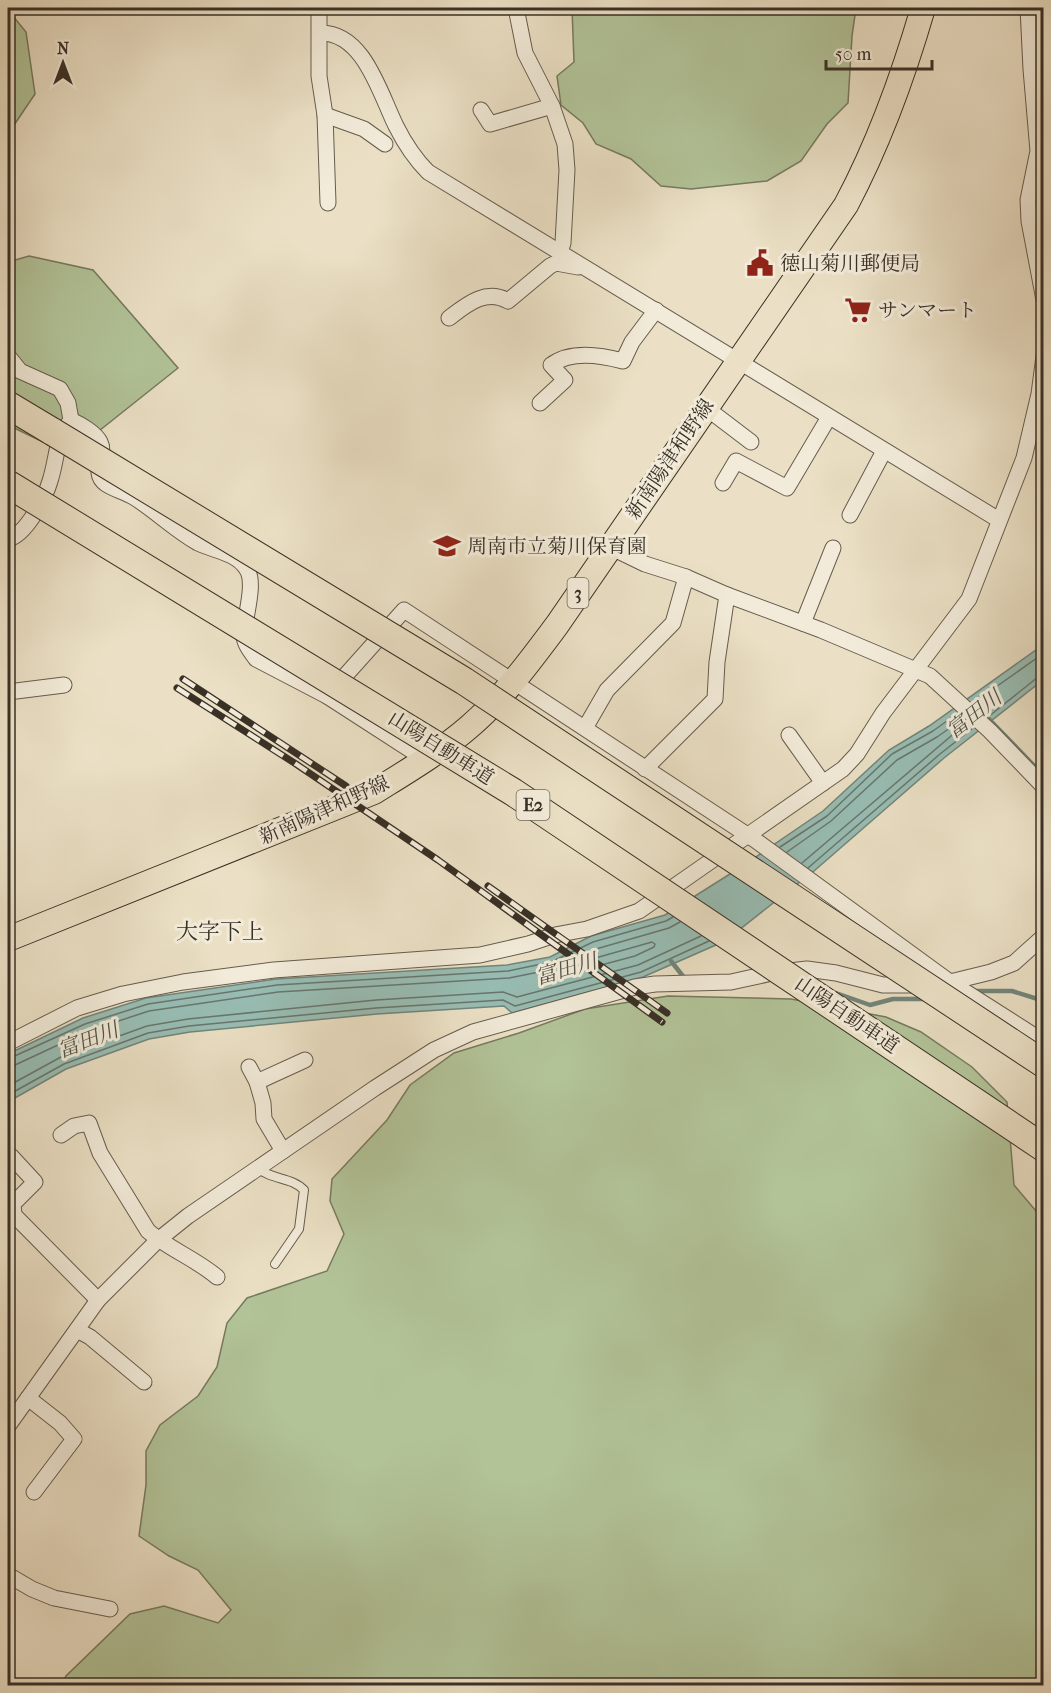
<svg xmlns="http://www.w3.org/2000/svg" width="1051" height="1693" font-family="'IM FELL French Canon','Noto Serif JP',serif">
	<rect width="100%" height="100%" fill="#ebe0c5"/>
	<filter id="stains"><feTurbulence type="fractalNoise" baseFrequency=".00333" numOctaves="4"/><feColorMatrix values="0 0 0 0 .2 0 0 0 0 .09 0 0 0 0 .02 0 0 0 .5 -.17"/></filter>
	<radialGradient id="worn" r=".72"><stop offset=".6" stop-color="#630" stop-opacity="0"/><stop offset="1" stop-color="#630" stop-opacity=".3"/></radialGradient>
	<g fill="#b2c398" stroke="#767a5f" stroke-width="1.5">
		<path d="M572,8H856L852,36L848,103L827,124L801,161L767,181L691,189L661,186L631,159L596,144L583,123L561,105L557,76L574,62Z"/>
		<path d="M8,10L26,32L35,94L8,134Z"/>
		<path d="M29,256L93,270L178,368L80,446L45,443L8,425V262Z"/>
		<path d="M668,996L791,999L886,1017L921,1032L972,1067L1007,1102L1014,1185L1036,1211L1043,1215V1685L61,1686L66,1676L130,1614L164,1606L218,1623L231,1610L198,1570L169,1556L139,1536L146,1485V1451L160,1425L198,1396L217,1367L227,1323L247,1298L327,1271L344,1234L330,1201L332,1179L387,1120L410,1085L454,1053L519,1033L585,1009Z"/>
	</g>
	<path fill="#98bdb4" stroke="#72857b" stroke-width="1.5" d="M1043,645V680L944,758L814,871L725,941L643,977L512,1013L504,1006L377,1014L190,1032L149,1039L66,1069L8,1102V1054L83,1018L146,998L276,979L507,965L550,957L591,936L665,915L741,867L823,811L889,750L929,726Z"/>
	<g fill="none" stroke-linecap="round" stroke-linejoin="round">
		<g stroke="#68766d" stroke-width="1.5">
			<path d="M973,703L1044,653"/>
			<path d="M988,717L1038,677L1044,676"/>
			<path d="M780,847L827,816L892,754L933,731L958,713"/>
			<path d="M787,852L831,821L897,760L937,737L960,721H964V725L802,863"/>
			<path d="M808,868L940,754L973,728"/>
			<path d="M652,942L655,944L654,947L635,956L590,968L587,966L588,963L599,957Z"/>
			<path d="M8,1059L85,1024L148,1004L277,985L508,971L551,962L593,942L666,921L673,917"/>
			<path d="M8,1066L15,1065L88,1031L149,1011L278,992L509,978L554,969L596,949L669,928L680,922"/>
			<path d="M8,1086L61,1057L147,1026L188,1019L376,1000L503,992L517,997L638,965L701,936"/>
			<path d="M8,1095L64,1064L148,1033L189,1026L376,1008L503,1000L515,1006L641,972L709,941"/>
		</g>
		<g stroke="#72857b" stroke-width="4.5">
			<path d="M987,717L1044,776"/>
			<path d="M671,961L686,980"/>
			<path d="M972,991H1012L1044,1001"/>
			<path d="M833,992L870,1005L893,999H926"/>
		</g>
		<defs>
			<path id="lane" d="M258,1168C271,1180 292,1177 304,1190L299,1229L275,1264"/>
			<g id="street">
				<path d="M319,8V76L325,115L328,203"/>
				<path d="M516,8L525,53L552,106L565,144L567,170L563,243L560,252"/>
				<path d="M1028,8L1031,69L1038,151L1028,200L1029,221L1044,300"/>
				<path d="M320,33C364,32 380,94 396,126C404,142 415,159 428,172L999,520"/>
				<path d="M481,110L490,124L552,106"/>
				<path d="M325,115L364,129L385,144"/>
				<path d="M449,318C466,305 486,288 508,301L550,266L556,263L578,267"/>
				<path d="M8,356L20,371L60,389L68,403L71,420C68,425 63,429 61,435C56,450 55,466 50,481C45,498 26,535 8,539"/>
				<path d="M540,403L565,380L551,365C571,350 601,355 623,361L632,342L656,310"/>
				<path d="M705,407L751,442"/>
				<path d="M71,420C80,424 96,433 100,442C107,455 90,473 106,484C115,490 126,492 135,498C157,512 175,530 198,543C214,551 235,552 246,568C257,582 244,618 244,635C244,644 251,652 256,659L327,696L404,610L755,840L950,982L1044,1042"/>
				<path d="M723,483L736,461L787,488L829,417"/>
				<path d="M850,515L884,451"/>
				<path d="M610,547L645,564L686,577L727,595L821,630L930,676L990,731L1044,787"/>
				<path d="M803,623L833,548"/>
				<path d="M8,692L64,685"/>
				<path d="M327,696L426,760"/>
				<path d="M585,728L607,690L673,623L686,577"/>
				<path d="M789,735L823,783"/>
				<path d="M645,769L715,699L717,662L727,595"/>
				<path d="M946,983L991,972L1014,963L1044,936"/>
				<path d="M8,1043L77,1008L123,994L183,982L274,970L480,955L528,944L555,935L587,929L639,911L843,769L857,754L883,713L969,599L1024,458L1039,394L1044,356"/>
				<path d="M249,1067L257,1082L305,1060"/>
				<path d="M257,1082L263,1103L264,1119L283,1151"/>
				<path d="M61,1135L74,1126L89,1123L100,1153L148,1231C169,1249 196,1259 217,1277"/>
				<path d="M11,1156L35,1182L13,1204L14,1215L98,1300"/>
				<path d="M77,1330L90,1337L144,1382"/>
				<path d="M28,1398L60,1423L74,1439L34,1492"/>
				<path d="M8,1426L98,1300L158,1240L188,1216L375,1088L434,1050L473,1032L635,987L655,984L731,982L772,973L807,969L836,973L883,985H919"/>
				<path d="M8,1575L32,1589L54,1598L110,1609"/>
			</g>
			<path id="primary" d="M8,939L374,792C406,772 440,752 469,727C504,697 530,661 557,625L846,205C880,141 903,77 923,8"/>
			<path id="highway" d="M8,405L53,432"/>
		</defs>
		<use href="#lane" stroke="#665c4e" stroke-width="10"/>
		<use href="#street" stroke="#665c4e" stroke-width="17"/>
		<use href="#primary" stroke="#393026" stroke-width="26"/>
		<use href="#highway" stroke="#393026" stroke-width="29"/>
		<use href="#lane" stroke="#f2ebd9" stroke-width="8"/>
		<use href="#street" stroke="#f2ebd9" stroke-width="15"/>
		<use href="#primary" stroke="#ebe0c5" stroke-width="24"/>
		<use href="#highway" stroke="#ebe0c5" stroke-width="27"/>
		<defs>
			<g id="rail">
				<path d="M183,679L346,786"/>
				<path d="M177,688L296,764L438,860L662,1022"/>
				<path d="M488,886L667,1013"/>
			</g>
		</defs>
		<use href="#rail" stroke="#393026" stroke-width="7"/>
		<use href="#rail" stroke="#f2ebd9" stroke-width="4.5" stroke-dasharray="14" stroke-linecap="butt"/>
		<defs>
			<g id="highway-bridge">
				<path d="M53,432L464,681L1044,1064"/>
				<path d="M8,484L513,792L1044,1148"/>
			</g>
		</defs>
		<use href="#highway-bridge" stroke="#393026" stroke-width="29" stroke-linecap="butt"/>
		<use href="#highway-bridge" stroke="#ebe0c5" stroke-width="27"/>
	</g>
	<defs>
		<symbol id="civic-bare" viewBox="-9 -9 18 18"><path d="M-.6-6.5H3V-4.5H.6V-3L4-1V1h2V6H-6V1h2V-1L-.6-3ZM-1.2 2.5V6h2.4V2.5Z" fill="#8f2418" stroke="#f2ebd9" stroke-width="2.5" paint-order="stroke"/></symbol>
		<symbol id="supermarket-bare" viewBox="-9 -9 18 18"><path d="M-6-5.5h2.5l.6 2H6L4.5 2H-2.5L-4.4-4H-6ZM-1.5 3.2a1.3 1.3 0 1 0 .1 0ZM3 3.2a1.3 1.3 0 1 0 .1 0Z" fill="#8f2418" stroke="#f2ebd9" stroke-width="2.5" paint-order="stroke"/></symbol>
		<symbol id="school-bare" viewBox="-9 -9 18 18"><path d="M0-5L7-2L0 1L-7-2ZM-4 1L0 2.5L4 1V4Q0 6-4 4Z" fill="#8f2418" stroke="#f2ebd9" stroke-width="2.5" paint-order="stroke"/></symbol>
	</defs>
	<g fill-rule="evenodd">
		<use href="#civic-bare" x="741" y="244" width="38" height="38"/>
		<use href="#supermarket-bare" x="839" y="291" width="38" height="38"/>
		<use href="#school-bare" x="428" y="527" width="38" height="38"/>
	</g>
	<g text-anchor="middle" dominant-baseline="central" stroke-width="6" stroke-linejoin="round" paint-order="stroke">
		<g fill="#f2ebd9" stroke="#70685c" stroke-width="1.5">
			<rect x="567.5" y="578" width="21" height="30" rx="4.5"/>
			<rect x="516.5" y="790" width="33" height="30" rx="4.5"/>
		</g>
		<g font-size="18" font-weight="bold" fill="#393026">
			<text x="578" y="593">3</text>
			<text x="533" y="805">E2</text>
		</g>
		<g font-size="20" fill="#393026" stroke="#f2ebd9" text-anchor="start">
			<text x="780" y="263">徳山菊川郵便局</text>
			<text x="878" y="310">サンマート</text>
			<text x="467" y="546">周南市立菊川保育園</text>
		</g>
		<g font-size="20" fill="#393026" stroke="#f2ebd9">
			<text transform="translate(670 459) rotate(-56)">新南陽津和野線</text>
			<text transform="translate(441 748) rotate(32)">山陽自動車道</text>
			<text transform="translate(324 810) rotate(-24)">新南陽津和野線</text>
			<text transform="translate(847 1015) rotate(34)">山陽自動車道</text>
		</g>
		<g font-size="21" font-style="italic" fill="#51534a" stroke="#f2ebd9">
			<text transform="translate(974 714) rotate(-38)">富田川</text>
			<text transform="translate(566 969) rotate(-16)">富田川</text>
			<text transform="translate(88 1040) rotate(-21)">富田川</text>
		</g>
		<g font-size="22" fill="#393026" stroke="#f2ebd9">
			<text x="220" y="932">大字下上</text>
		</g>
	</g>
	<rect width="1051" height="1693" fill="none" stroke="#ebe0c5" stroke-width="30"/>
	<rect x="9" y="9" width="1033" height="1675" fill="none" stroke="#393026" stroke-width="3"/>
	<rect x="15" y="15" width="1021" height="1663" fill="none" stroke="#393026" stroke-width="1.5"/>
	<g transform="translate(63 63)" stroke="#f2ebd9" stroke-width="4.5" paint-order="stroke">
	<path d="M0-4.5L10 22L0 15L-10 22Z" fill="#393026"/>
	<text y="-9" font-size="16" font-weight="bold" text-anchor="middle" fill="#393026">N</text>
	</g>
	<path d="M826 60v9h106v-9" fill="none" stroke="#393026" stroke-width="3"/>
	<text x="835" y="60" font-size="18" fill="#393026" stroke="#f2ebd9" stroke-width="4.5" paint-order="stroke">50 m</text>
	<rect width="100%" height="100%" filter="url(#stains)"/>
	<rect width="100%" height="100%" fill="url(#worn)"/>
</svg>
